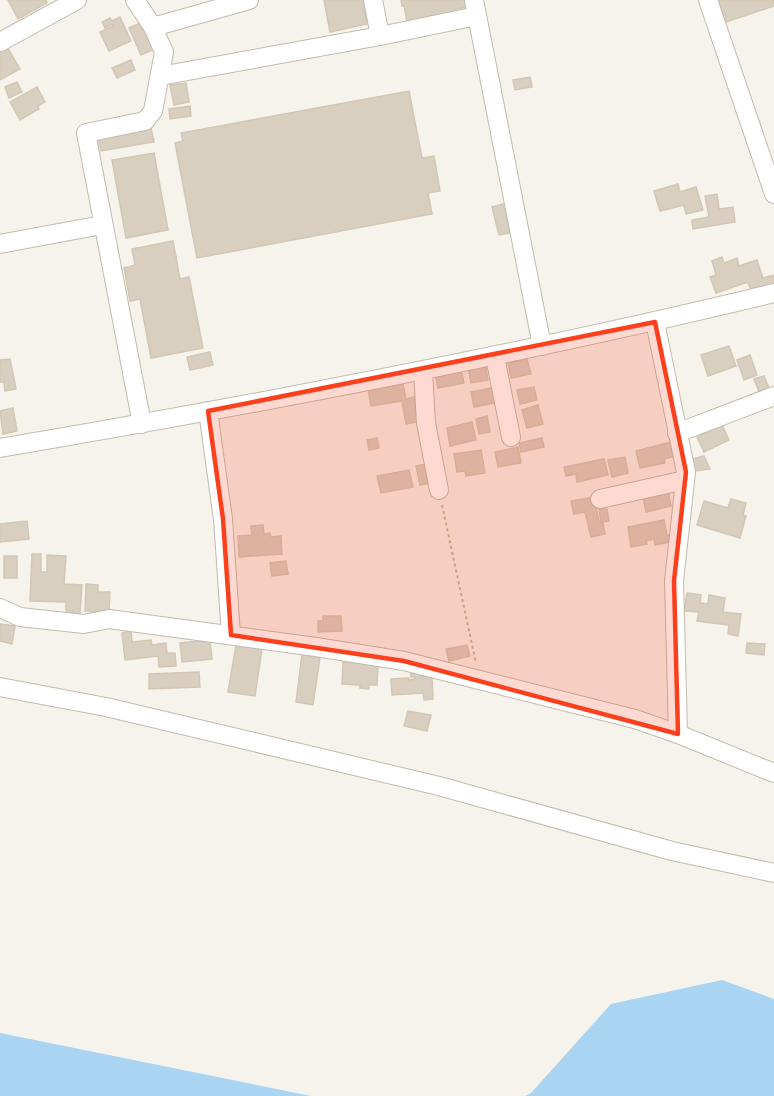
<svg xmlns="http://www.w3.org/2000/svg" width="774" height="1096" font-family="'Golos Text',sans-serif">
	<rect width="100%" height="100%" fill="#f6f3ec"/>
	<g fill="#a9d4f2">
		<path d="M722,980L774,999V1096H525L531,1093L611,1004Z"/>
		<path d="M0,1033L311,1096H0Z"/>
	</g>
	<g fill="#d8cfc1" stroke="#d3c7b4" stroke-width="1.5">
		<path d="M8,0H46L47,3L18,19Z"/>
		<path d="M324,0H362L367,24L330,32Z"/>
		<path d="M401,0H467L468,7L456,9V12L407,21L404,6H402Z"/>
		<path d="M718,0H774V6L726,22Z"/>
		<path d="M120,17L131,41L109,51L100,32L113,26L112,24L105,28L102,22L110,18L112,21Z"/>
		<path d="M143,22L157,48L141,55L129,28Z"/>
		<path d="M6,45L20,69L0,80V48Z"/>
		<path d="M131,60L135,70L117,78L112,68Z"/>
		<path d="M530,77L532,87L515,90L513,80Z"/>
		<path d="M17,82L22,92L9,98L5,87Z"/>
		<path d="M186,83L189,102L174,105L170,85Z"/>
		<path d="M37,87L45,102L38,106L39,109L20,120L10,102Z"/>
		<path d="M409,91L422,158L434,156L440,191L428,193L432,214L197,258L175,143L183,141L181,133Z"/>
		<path d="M190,106L191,116L170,119L169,109Z"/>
		<path d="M151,128L154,142L101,151L98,138Z"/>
		<path d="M154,153L168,230L126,238L112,160Z"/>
		<path d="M678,184L680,192L696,187L703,210L686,214L684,205L660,211L654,191Z"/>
		<path d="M717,194L719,209L733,207L735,222L693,229L692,220L709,217L705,196Z"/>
		<path d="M503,204L510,233L499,235L492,207Z"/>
		<path d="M173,241L180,279L189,277L203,348L151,358L140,299L130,301L124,268L135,265L132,249Z"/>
		<path d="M722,257L724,263L737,258L739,266L757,260L763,278L774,275V284L751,291L748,282L716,293L710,277L716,275L712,261Z"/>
		<path d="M729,346L736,366L708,376L701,355Z"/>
		<path d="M210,352L213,365L190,370L187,357Z"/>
		<path d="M750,355L757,375L744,380L737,360Z"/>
		<path d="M10,359L16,389L5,391L4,382H0V360Z"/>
		<path d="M527,359L531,374L511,378L508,363Z"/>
		<path d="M485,364L488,380L471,383L468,367Z"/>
		<path d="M461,369L464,383L438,388L435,374Z"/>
		<path d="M764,376L770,390L760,394L754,379Z"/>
		<path d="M403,384L406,399L414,397L418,422L406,424L402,401L371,406L368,390Z"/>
		<path d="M534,387L537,400L520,404L517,390Z"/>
		<path d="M492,388L495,403L474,407L471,392Z"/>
		<path d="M538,405L543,424L527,428L522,410Z"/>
		<path d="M13,408L17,431L3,434L0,411Z"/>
		<path d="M487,416L490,432L479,434L476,419Z"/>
		<path d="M472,422L476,440L450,446L447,428Z"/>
		<path d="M722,425L729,440L704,452L697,437Z"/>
		<path d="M377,438L379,448L369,450L367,440Z"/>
		<path d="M542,438L544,447L521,452L519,443Z"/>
		<path d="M671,442L675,456L664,459L665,463L640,468L636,451Z"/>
		<path d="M518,447L521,463L498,467L495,452Z"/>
		<path d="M481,450L485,473L466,476L465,471L457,472L454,454Z"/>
		<path d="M704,456L710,469L695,471L693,459Z"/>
		<path d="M625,457L628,473L612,477L608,460Z"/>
		<path d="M604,459L608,475L577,482L576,474L566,476L564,467Z"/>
		<path d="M431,463L435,482L420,485L416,466Z"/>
		<path d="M409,470L413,487L381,493L377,476Z"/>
		<path d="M668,491L671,506L646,512L643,497Z"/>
		<path d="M594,497L599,522L603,523L605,534L591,537L585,512L574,514L571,501Z"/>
		<path d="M731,499L746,503L743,515L746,516L740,538L697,525L704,501L728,508Z"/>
		<path d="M607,509L609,521L601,522L599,510Z"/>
		<path d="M664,520L667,535L674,534L675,541L655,545L654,539L646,541L647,544L631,547L628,527Z"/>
		<path d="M27,521L29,539L0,542V524Z"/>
		<path d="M263,525L264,534L270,533L271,537L281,536L282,554L239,557L238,536L252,535L251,526Z"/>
		<path d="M32,554H41V572H47V555L66,556L64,584L82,585L80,613L66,612V602L30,601Z"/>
		<rect x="4" y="556" width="13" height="22"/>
		<path d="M286,561L288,574L272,576L270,563Z"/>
		<path d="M86,584L98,585V592H110L109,612L85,611Z"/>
		<path d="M687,593L701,595L700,603L708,604L709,595L725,598L723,612L741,614L738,636L728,634L729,625L697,621L699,612L684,611Z"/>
		<path d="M323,616H341L342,631L318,632V621H323Z"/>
		<path d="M0,624L15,626L12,644L0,641Z"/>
		<path d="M131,631L132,642L151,640L152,645L166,643L167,653H175L176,666L159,667L158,656L125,660L122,633Z"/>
		<path d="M210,640L212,659L182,662L180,643Z"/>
		<path d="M747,643L765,644L764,655L746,653Z"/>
		<path d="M236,645L262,649L255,696L228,692Z"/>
		<path d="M467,645L470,656L449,661L446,649Z"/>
		<path d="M302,654L320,657L313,705L296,702Z"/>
		<path d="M343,662L378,664L377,685H369V689L360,688V685L342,684Z"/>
		<path d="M410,670L421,671V677L432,676L433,699L424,700L423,693L392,695L391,679L409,678V680L415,679V677H411Z"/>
		<path d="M199,672L200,687L149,689V674Z"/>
		<path d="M408,711L431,715L427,731L404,726Z"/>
	</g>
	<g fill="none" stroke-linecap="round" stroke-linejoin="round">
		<defs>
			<g id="minor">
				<path d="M135,0L153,27L164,52L153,111L145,121L86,133L142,424"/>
				<path d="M373,0L380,36"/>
				<path d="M474,0L542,346"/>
				<path d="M708,0L774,194"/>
				<path d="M153,27L249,0"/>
				<path d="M0,42L77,0"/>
				<path d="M160,76L380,36L477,16"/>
				<path d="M0,244L102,225"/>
				<path d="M655,322L686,472L674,581L678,734"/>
				<path d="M495,357L511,437"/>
				<path d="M423,371L426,423L439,490"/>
				<path d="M208,411L223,519L231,635"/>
				<path d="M677,433L774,396"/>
				<path d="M0,448C259,404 518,355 774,293"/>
				<path d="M600,499L685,480"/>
				<path d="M0,608L20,617L84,624L109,619L316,647L404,661L635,719L678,734L774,773"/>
				<path d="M0,687L106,707L439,786L672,851L774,873"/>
			</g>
		</defs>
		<use href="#minor" stroke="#c2bbae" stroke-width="20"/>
		<path stroke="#c4b79f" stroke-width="2" stroke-dasharray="3 3" stroke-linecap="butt" d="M442,505L476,663"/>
		<use href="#minor" stroke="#fff" stroke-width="18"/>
	</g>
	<path fill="#fc3f1d" fill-opacity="0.2" stroke="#fc3f1d" stroke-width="4.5" stroke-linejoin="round" d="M655,322L686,472L674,581L678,734L404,661L231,635L223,519L208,411Z"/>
</svg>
